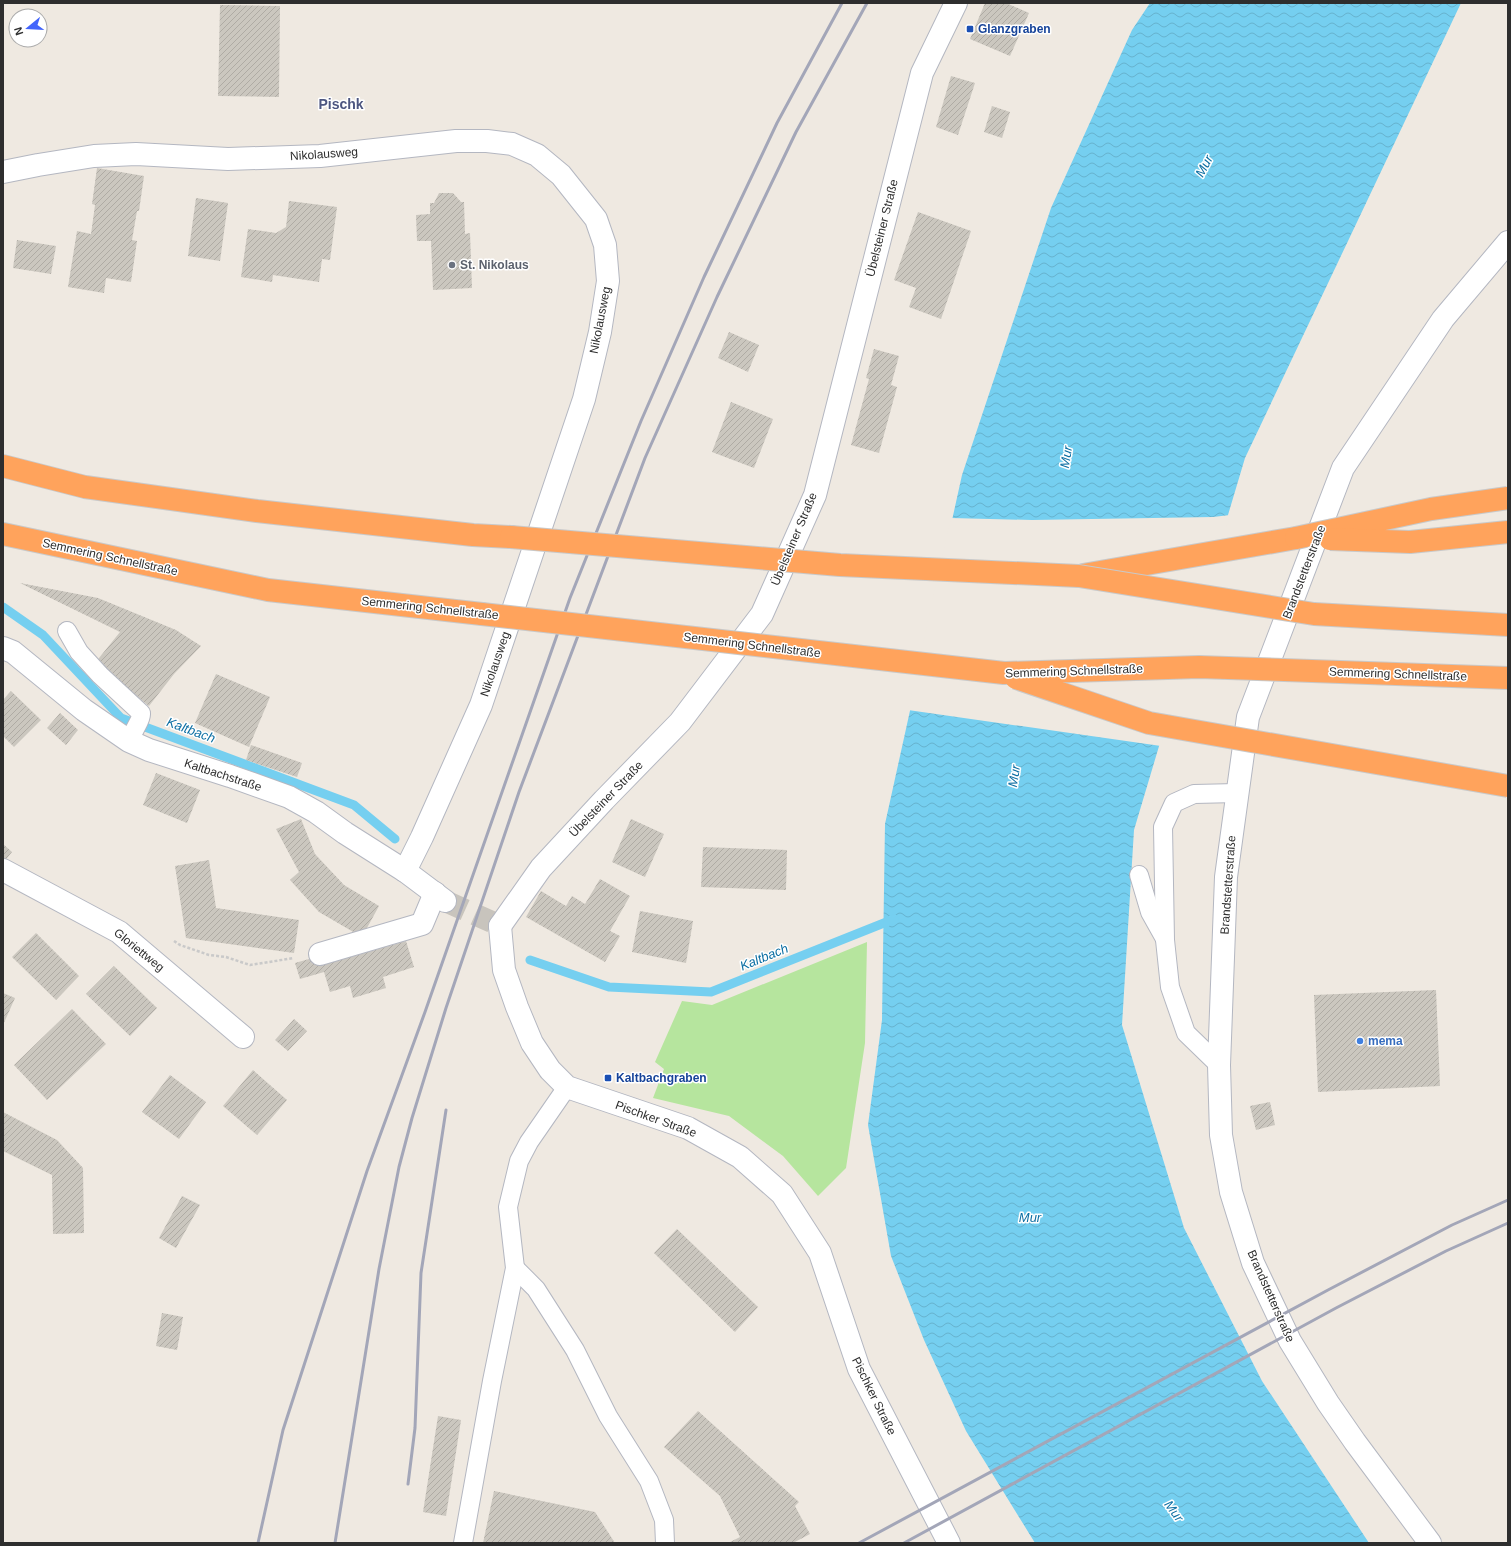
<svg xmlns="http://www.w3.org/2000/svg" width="1511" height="1546" font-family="Helvetica,sans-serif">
	<defs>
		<pattern id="water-waves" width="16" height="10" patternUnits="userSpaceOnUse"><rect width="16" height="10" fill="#75cff0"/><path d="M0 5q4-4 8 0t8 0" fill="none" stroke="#66b2ce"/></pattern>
		<pattern id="building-hatch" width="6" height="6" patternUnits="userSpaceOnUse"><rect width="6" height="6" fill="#cbc7bf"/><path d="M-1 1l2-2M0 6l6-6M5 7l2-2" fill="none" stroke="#afaba4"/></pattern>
	</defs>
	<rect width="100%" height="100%" fill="#efe9e1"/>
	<path fill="#b6e59e" d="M867,942L865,1043L846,1168L818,1196L783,1156L729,1116L653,1098L664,1069L655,1062L682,1001L712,1005Z"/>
	<path fill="url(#water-waves)" d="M1150,3H1461L1245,458L1134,830L1122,1025L1184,1228L1262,1381L1369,1543H1035L966,1431L924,1340L891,1256L868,1125L882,1020L885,824L962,475L1051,208L1132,30Z"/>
	<path fill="#efe9e1" d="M1230,515L1161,746L908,710L951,518L1032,520L1213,517Z"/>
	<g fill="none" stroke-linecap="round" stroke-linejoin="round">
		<g stroke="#75cff0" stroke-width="9">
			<path d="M3,607L43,635L121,718L354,805L395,839"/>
			<path d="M530,960L609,987L711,992L894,919"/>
		</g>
	</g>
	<g fill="url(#building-hatch)">
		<path d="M985,3H1006L1029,13L1010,56L970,39Z"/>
		<path d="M220,5L280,6L279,97L218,96Z"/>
		<path d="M951,76L975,83L958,135L936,127Z"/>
		<path d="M992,106L1010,112L1002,138L984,132Z"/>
		<path d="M97,168L144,176L139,211H137L132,240L137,241L131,282L106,278L104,293L68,287L77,231L91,234L95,205L92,204Z"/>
		<path d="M439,193H453L461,202H464L465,234L470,233L472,288L433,290L431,241H417L416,215L430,214V203H434Z"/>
		<path d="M196,198L228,203L220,261L188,256Z"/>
		<path d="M289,201L337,207L330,260L322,259L319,282L273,275L272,282L241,277L248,229L276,233L286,227Z"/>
		<path d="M918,212L971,231L941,319L909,307L916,288L894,280Z"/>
		<path d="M17,240L56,246L51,274L13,268Z"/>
		<path d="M729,332L759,345L748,372L718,358Z"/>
		<path d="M874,349L899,356L891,385L897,387L879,453L851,445L869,379L866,378Z"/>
		<path d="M731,402L773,419L754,468L712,452Z"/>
		<path d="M20,583L98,598L176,630L201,646L174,674L149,706L95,663L120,632Z"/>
		<path d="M216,674L270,697L249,747L195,723Z"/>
		<path d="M11,691L41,720L14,747L3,736V700Z"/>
		<path d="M60,713L78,730L66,745L47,728Z"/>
		<path d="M251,745L302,763L297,777L246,760Z"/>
		<path d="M156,773L200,790L187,823L143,805Z"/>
		<path d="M301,819L315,854L344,885L379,906L362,937L319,912L290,880L299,872L276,829Z"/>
		<path d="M631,819L664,834L645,877L612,862Z"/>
		<path d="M3,844L12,852L3,863Z"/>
		<path d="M703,847L787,850L786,890L701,887Z"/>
		<path d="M209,860L216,908L299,920L294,953L186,938L175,866Z"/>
		<path d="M600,879L630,896L610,931L620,936L605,962L526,917L541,891L566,906L572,896L585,904Z"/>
		<path d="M640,911L693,921L686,963L632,952Z"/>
		<path d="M36,933L79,976L56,1000L12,957Z"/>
		<path d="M406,941L414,967L383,977L386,988L353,998L350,986L330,992L324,972L300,979L295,963L323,955L326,964Z"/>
		<path d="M114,966L157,1008L130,1036L86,994Z"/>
		<path d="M1436,990L1440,1086L1318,1092L1314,995Z"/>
		<path d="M3,993L15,998L3,1025Z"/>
		<path d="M72,1009L106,1044L47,1100L14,1065Z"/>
		<path d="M294,1019L307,1031L288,1051L275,1040Z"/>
		<path d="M253,1070L287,1100L257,1135L223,1106Z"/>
		<path d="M170,1075L206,1102L179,1139L142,1112Z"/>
		<path d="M1270,1102L1275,1125L1256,1130L1250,1106Z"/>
		<path d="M3,1112L57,1140L83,1168L84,1233L53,1234L52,1175L3,1151Z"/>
		<path d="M182,1196L200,1205L176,1248L159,1238Z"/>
		<path d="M677,1229L758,1307L735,1332L654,1253Z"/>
		<path d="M162,1313L183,1317L177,1350L156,1346Z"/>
		<path d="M698,1411L799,1502L795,1506L810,1534L793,1543H728L740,1537L720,1496L664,1447Z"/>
		<path d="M438,1416L461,1420L446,1516L423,1512Z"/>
		<path d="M494,1491L595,1512L615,1543H483Z"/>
	</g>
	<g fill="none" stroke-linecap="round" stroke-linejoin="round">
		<path stroke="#c8c4bd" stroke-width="22" stroke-dasharray="22 11" stroke-linecap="butt" d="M445,901L492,922"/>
		<defs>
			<g id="lane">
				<path d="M67,631L79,652L100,675L141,713C142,719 132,733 129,741"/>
				<path d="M1139,875L1150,912L1164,937"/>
				<path d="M1219,1065L1186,1033L1170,987L1165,940L1163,827L1174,803L1194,794L1237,793"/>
				<path d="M515,1268L536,1289L575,1350L608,1416L649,1481L664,1520L665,1543"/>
				<path d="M463,1543L492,1381L515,1268L508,1207L519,1161L529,1142L567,1087"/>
			</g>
			<g id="street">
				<path d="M3,172L38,165L94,156L136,154L228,159L320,156L456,141H487L512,144L537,155L561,175L596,219L605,245L608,281L600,332L584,399L481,705L422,837L405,871"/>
				<path d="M3,648L13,652L84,710L129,741L149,750L230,776L289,797L316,812L345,833L405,871L445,901"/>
				<path d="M3,870L119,932L243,1037"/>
				<path d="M500,926L541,868L604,800L680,722L762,614L815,495L922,73L956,3"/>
				<path d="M500,926L504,970L517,1007L532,1043L550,1070L567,1087L688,1128L740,1157L782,1194L820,1253L859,1369L949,1543"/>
				<path d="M320,954L422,924L435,893"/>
				<path d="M1430,1543L1355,1442L1328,1403L1290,1341L1253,1263L1231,1192L1221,1135L1219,1065L1226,877L1248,717L1343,468L1443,319L1508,242"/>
			</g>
			<g id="highway">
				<path d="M3,466L85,487L257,511L473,535L511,537"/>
				<path d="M3,534L268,590L482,614"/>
				<path d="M1083,575L1296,538"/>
			</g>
		</defs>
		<use href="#lane" stroke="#b4b7c1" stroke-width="20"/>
		<use href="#street" stroke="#b4b7c1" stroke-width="24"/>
		<use href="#highway" stroke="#c9c9c9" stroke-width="24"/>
		<path stroke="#c9c9c9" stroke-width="2.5" stroke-dasharray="3 2" stroke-linecap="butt" d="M174,941L180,945L209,955L226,957L250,965L294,958"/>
		<use href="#lane" stroke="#fff" stroke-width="18"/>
		<use href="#street" stroke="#fff" stroke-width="22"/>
		<use href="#highway" stroke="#ffa35c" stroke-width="22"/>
		<g stroke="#a3a6b8" stroke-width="3">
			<path d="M408,1484L415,1428L421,1273L446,1110"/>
			<path d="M258,1543L283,1430L367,1171L425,1012L570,598L641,421L704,277L777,123L842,3"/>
			<path d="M335,1543L379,1269L399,1167L412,1118L446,1008L519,792L645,458L717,297L796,132L867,3"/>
			<path d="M859,1543L1328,1290L1452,1225L1508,1200"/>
			<path d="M904,1543L1336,1308L1446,1251L1508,1223"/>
		</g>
		<defs>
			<g id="highway-bridge">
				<path d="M511,537L840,565L1079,576L1314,614L1508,625"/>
				<path d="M1296,538L1431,509L1508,498"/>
				<path d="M1330,539L1410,542L1508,532"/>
				<path d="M482,614L1004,673L1199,667L1508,678"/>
				<path d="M1016,678L1149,723L1508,786"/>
			</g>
		</defs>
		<use href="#highway-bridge" stroke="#c9c9c9" stroke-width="24" stroke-linecap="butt"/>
		<use href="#highway-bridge" stroke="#ffa35c" stroke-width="22"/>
	</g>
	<g fill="#1a4fb4" stroke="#fff" stroke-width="1.5">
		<rect x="966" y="25" width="8" height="8" rx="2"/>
		<rect x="604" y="1074" width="8" height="8" rx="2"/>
	</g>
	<circle fill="#6b7280" stroke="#fff" stroke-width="1.5" cx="452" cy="265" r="4"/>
	<circle fill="#3f7fe0" stroke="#fff" stroke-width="1.5" cx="1360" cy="1041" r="4"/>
	<g text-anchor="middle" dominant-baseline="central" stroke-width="3" stroke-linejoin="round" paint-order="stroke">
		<g font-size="12" font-weight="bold" fill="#164399" stroke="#fff" text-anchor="start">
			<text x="978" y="29">Glanzgraben</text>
			<text x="616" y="1078">Kaltbachgraben</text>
		</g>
		<g font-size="12" fill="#2e2e2e" stroke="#fff">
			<text transform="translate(324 154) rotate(-4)">Nikolausweg</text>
			<text transform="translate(882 228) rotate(-76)">Übelsteiner Straße</text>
			<text transform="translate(600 320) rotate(-79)">Nikolausweg</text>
			<text transform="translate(794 539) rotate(-67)">Übelsteiner Straße</text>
			<text transform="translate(110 557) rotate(12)">Semmering Schnellstraße</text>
			<text transform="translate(1304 572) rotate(-69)">Brandstetterstraße</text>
			<text transform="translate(430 608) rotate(6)">Semmering Schnellstraße</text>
			<text transform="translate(752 645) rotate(7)">Semmering Schnellstraße</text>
			<text transform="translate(495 664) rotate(-71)">Nikolausweg</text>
			<text transform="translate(1074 671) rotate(-2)">Semmering Schnellstraße</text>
			<text transform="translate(1398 674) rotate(2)">Semmering Schnellstraße</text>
			<text transform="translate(223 775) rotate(18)">Kaltbachstraße</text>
			<text transform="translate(606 799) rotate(-46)">Übelsteiner Straße</text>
			<text transform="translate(1228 885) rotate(-86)">Brandstetterstraße</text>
			<text transform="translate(139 950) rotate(39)">Gloriettweg</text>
			<text transform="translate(656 1119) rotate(20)">Pischker Straße</text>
			<text transform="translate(1271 1296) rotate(66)">Brandstetterstraße</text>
			<text transform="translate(874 1396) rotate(64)">Pischker Straße</text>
		</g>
		<g font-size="12" font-weight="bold" fill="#5b616d" stroke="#fff" text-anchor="start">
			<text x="460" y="265">St. Nikolaus</text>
		</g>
		<g font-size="12" font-weight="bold" fill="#366cbe" stroke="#fff" text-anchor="start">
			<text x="1368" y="1041">mema</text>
		</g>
		<g font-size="13" font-style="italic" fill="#0d6fa3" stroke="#fff">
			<text transform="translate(1204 166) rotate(-62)">Mur</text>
			<text transform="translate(1066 457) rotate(-81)">Mur</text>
			<text transform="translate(191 730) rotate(20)">Kaltbach</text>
			<text transform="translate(1014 776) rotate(-81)">Mur</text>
			<text transform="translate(764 957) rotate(-22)">Kaltbach</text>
			<text x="1030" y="1217">Mur</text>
			<text transform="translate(1174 1511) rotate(54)">Mur</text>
		</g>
		<g font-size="14" font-weight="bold" fill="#4d5680" stroke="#fff">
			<text x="341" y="104">Pischk</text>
		</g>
	</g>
	<rect width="1511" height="1546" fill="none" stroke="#2e2e2e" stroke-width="8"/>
	<g transform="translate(28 28) rotate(252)"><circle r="19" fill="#ffffff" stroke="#ababab"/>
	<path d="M0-3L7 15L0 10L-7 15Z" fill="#4264fb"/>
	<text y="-6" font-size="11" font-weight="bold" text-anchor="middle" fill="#2e2e2e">N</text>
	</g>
</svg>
